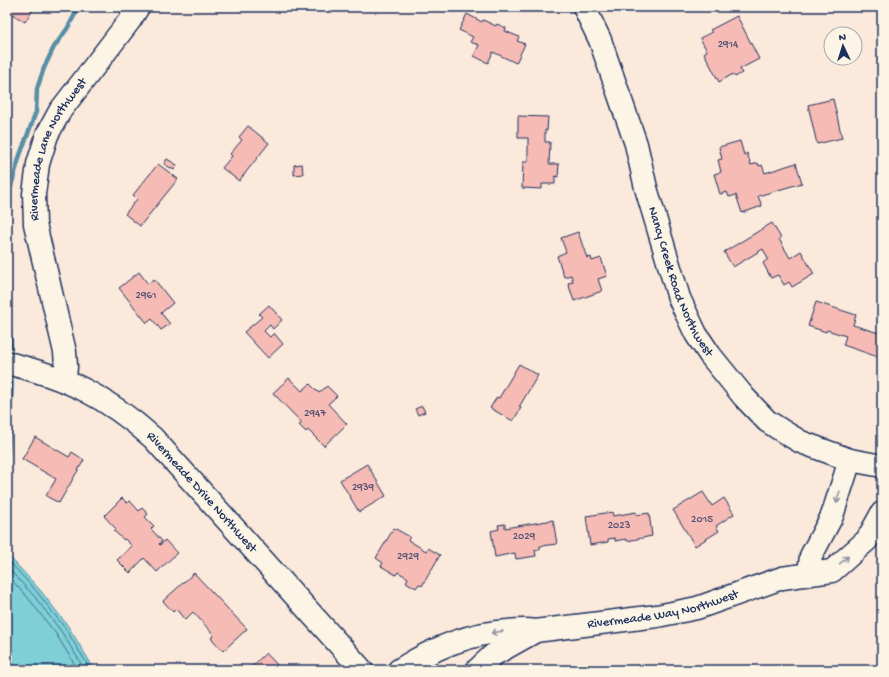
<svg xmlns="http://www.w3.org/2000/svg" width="889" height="677" font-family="'Gochi Hand',sans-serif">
	<rect width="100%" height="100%" fill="#fbe9db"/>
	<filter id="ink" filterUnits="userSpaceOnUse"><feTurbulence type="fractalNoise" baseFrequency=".025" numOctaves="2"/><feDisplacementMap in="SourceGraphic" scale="8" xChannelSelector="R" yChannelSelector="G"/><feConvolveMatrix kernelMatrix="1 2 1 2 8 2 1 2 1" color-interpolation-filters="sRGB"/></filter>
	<g filter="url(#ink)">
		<path fill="#7ecfd6" stroke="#568fa6" d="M7,554L40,590L68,626L95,670H7Z"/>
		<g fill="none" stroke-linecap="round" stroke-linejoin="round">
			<g stroke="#436f8e" stroke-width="1">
				<path d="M7,559L37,592L65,628L91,670"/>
				<path d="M7,567L34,596L61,631L85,670"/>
				<path d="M7,575L29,599L56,634L78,670"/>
			</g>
			<g stroke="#568fa6" stroke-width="4.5">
				<path d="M7,200L20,155L36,112L37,89L44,68L54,47L67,29L79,7"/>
				<path d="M7,304L11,346"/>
				<path d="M7,468L12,382"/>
			</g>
		</g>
		<g fill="#f7bbb5" stroke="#1b2f5e">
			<path d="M7,7H35L25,22L7,11Z"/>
			<path d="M732,7H744L735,11Z"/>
			<path d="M467,14L482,22L483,20L496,26L497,24L506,28L505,31L519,37L517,41L525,44L516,63L493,52L488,63L474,56L479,45L470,42L473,37L459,30Z"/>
			<path d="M737,16L759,59L740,69L742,73L735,77L733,74L719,82L704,53L707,51L700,38L712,32L710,30Z"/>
			<path d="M833,99L842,138L817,144L808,105Z"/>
			<path d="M518,116L548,117L547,131L545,130V142H550L549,164H559L558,177L555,176V184H542V189L522,188L523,162H528V138H518Z"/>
			<path d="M248,126L269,143L239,181L222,168L232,156L230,154L242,140L239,137Z"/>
			<path d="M740,141L744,155L747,153L751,165L758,163L759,166L762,165L765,173L796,163L802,183L758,196L762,206L742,213L736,195L729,197L727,192L720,194L714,174L721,172L718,160L722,159L719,147Z"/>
			<path d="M167,159L177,165L174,170L164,164Z"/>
			<path d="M158,164L178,179L140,226L125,214L137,199L133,195Z"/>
			<path d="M302,164L303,174L294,175V165Z"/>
			<path d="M772,223L781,238L779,239L790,258L801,251L814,274L792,287L789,282L784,285L778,275L771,278L763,263L768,259L763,249L733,267L724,252Z"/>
			<path d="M578,232L587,258L591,257L592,261L601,258L607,276L598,279L602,291L574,301L568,283L573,282L571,275L564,277L557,256L566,252L561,238Z"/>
			<path d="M139,272L148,284L154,279L173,303L161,313L170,324L161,330L152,319L147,323L119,288Z"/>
			<path d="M816,302L856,315L853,325L882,334V360L881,358L843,345L846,336L827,330L826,332L808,326Z"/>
			<path d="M269,305L282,320L273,329L270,325L264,331L270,337L274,333L283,344L268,358L244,332L262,317L259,314Z"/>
			<path d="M519,364L538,375L519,407L521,408L513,421L490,408L497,397L499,398Z"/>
			<path d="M289,378L302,391L310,384L319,393L327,386L337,396L328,404L347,424L324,446L308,430L306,432L299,425L302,423L273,393Z"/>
			<path d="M422,406L425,412L418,415L415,409Z"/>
			<path d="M35,437L69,457L72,452L84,460L59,503L46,496L56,479L22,459Z"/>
			<path d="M367,464L386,496L359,512L340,480Z"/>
			<path d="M703,492L712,506L724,498L734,514L716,526L719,531L695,546L673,510Z"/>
			<path d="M122,498L127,503L130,501L139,511L142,508L148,514L145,517L154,526L151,529L162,541L159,544L160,545L165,540L177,553L157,572L144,558L130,573L117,560L132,546L125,539L124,540L114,531L116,529L104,516Z"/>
			<path d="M612,512L613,516L636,512V515L649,513L652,536L627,541L626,539L615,541V538L608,539V542L590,545L586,516Z"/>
			<path d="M553,520L557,544L540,546V549L535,550L536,556L516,559L515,553L495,557L491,531L499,529L498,525L505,524V528Z"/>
			<path d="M394,528L410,537L408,540L426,551L428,548L440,555L422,586L419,584L416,588L406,582L408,578L398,572L396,575L381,566L383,563L376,558Z"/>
			<path d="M194,573L247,629L223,651L211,638L214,635L193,612L185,620L176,609L173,612L163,601Z"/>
			<path d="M266,653L282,670H248Z"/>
			<path d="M882,667V670H870Z"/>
		</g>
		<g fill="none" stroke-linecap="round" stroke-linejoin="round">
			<defs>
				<g id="minor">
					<path id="s1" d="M584,7L600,40L636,144L646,188L679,298L696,334L710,355L744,397L767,421L784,432L801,442L850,460L882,466"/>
					<path id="s2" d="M7,363C68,378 106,396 153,438L362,670"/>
					<path id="s3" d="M65,380L66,366L65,352L35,224L34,194L38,164L47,135L60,111L130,20L138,7"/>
					<path d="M809,574L811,556L832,516L850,460"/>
					<path id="s4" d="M399,670C432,649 468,633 508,631C517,630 526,629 535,631L657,616L697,608L782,578L832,571L867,540L882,513"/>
					<path d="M477,670L493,655L534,632"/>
				</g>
			</defs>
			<use href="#minor" stroke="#1b2f5e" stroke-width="25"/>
			<use href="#minor" stroke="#fcf5e5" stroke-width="22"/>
		</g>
		<defs><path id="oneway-shaft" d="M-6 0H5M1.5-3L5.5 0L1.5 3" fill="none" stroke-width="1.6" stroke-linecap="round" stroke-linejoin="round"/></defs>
		<g stroke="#8c92a2">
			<use href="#oneway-shaft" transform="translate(838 497) rotate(108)"/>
			<use href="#oneway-shaft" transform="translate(844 560) rotate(-41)"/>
			<use href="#oneway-shaft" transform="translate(497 632) rotate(172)"/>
		</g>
	</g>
	<g text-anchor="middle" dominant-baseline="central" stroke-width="3.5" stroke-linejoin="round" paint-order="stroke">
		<g font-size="11" fill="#525274">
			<text x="728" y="45">2914</text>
			<text x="146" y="296">2961</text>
			<text x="315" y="414">2947</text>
			<text x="363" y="488">2939</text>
			<text x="702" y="520">2015</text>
			<text x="619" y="526">2023</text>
			<text x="524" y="537">2029</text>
			<text x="408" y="557">2929</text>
		</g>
		<g font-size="13" fill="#1b2f5e" stroke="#fcf5e5">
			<text stroke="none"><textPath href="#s3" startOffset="240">Rivermeade Lane Northwest</textPath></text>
			<text stroke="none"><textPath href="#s1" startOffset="292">Nancy Creek Road Northwest</textPath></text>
			<text stroke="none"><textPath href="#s2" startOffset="239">Rivermeade Drive Northwest</textPath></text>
			<text stroke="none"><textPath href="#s4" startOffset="274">Rivermeade Way Northwest</textPath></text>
		</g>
	</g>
	<rect width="889" height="677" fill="none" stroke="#fcf5e5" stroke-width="24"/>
	<rect x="12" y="12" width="865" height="653" fill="none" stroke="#1b2f5e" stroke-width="1.5" filter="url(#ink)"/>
	<g transform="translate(843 46) rotate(356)"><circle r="19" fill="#fcf5e5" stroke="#a2a6af"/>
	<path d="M0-3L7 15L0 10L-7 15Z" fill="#1b2f5e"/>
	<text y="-6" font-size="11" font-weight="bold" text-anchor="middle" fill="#1b2f5e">N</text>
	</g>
</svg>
